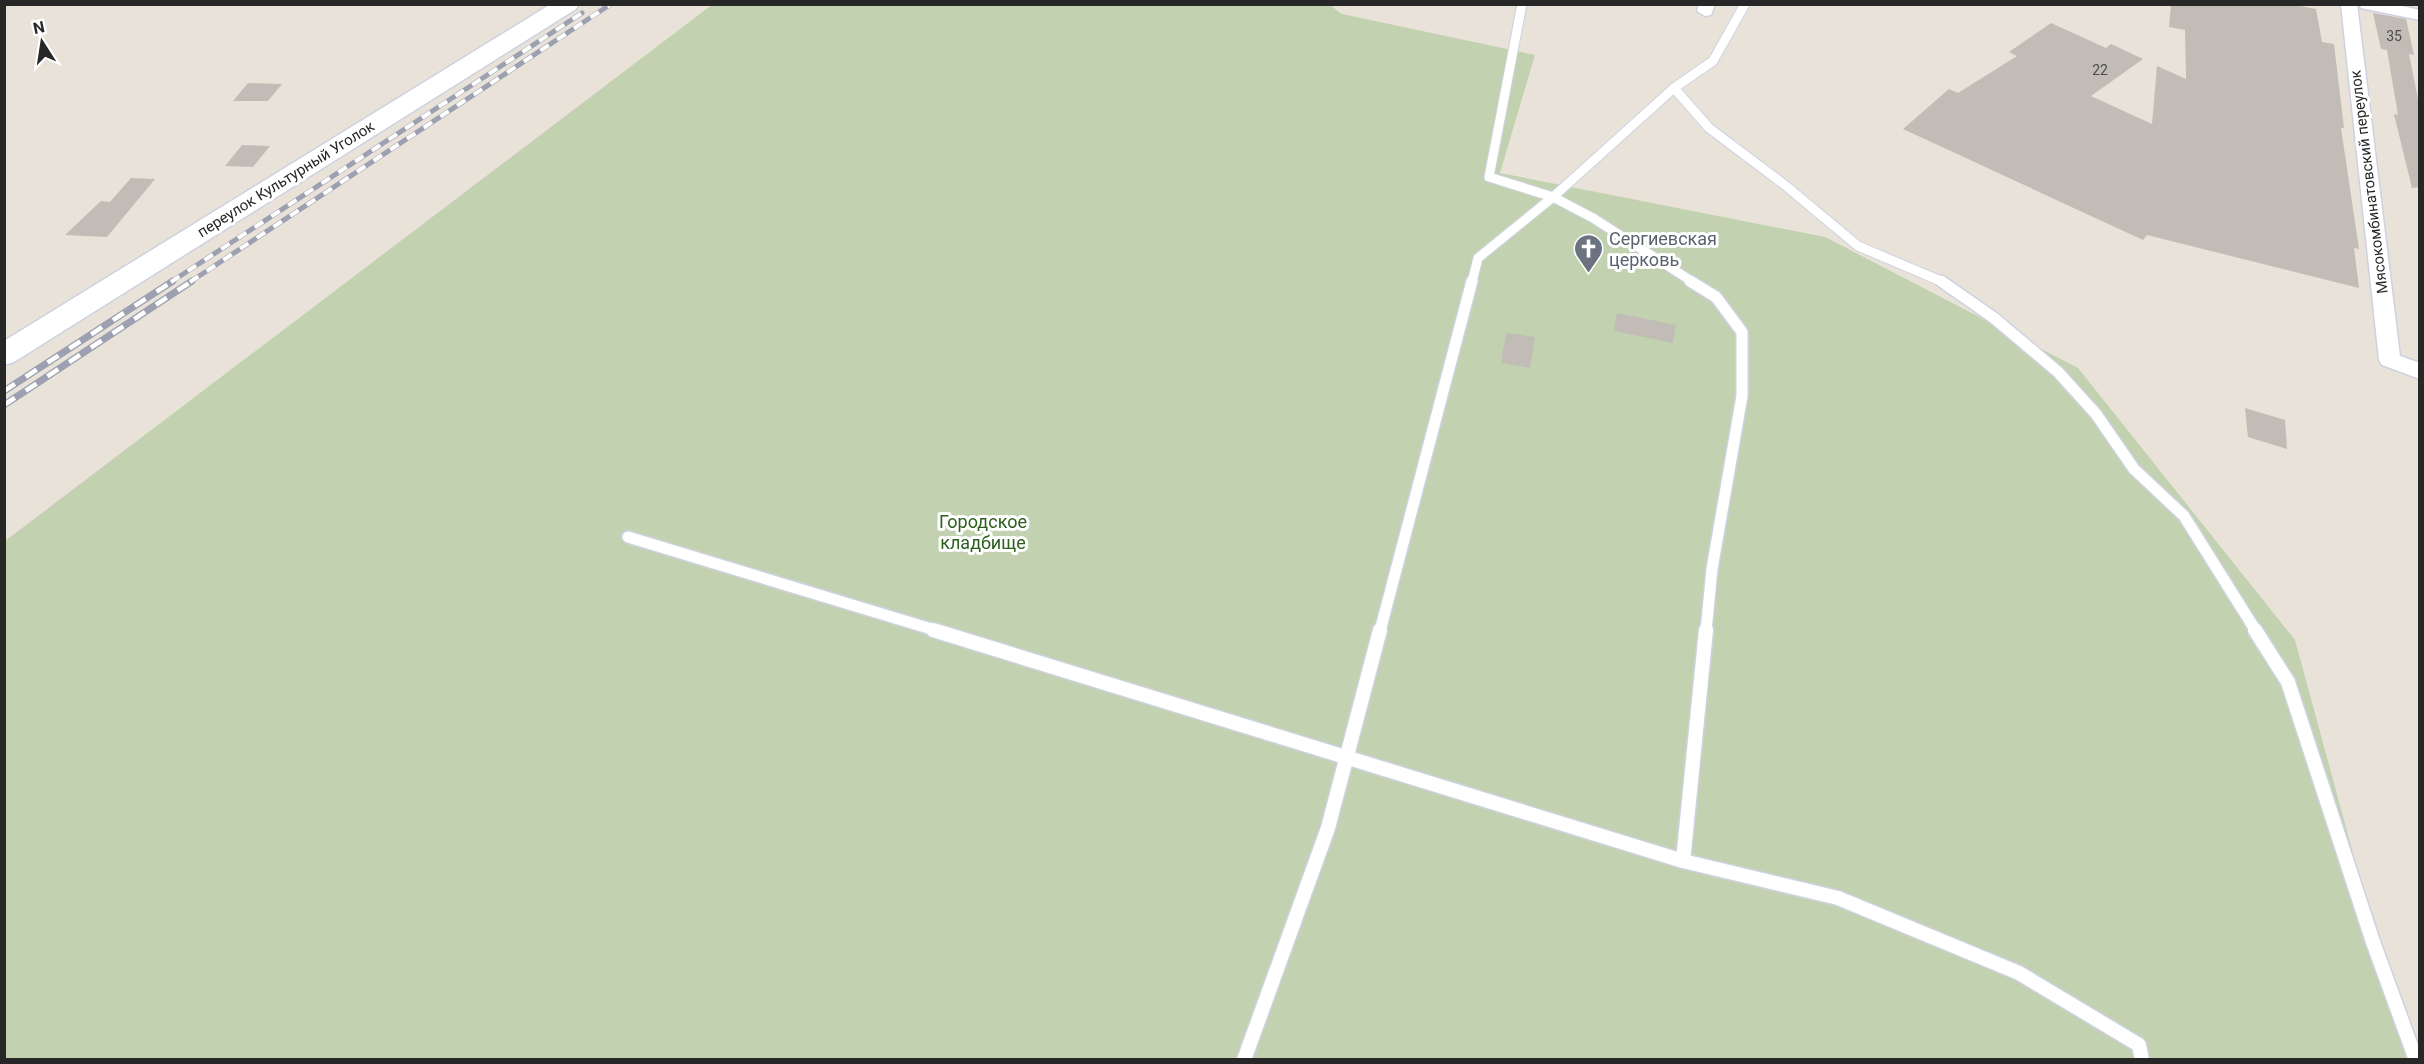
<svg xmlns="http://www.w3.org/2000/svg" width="2424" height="1064" font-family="Roboto,sans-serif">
	<rect width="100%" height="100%" fill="#e9e2d9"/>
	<path fill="#c2d2b1" d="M713,4L1330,5L1342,14L1535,55L1500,173L1825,237L2078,368L2295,640L2409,1059L5,1060V541Z"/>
	<g fill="#c1bcb6">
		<path d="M2171,4H2289L2316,9L2322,42L2334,44L2344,128H2341L2359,249L2354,248L2359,288L2147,235L2143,240L1903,129L1949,89L1958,93L2017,56L2009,52L2051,23L2106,48L2111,44L2143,59L2091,96L2152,124L2157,66L2186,79L2185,30L2169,27Z"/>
		<path d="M2373,13L2406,19L2414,55L2409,54L2420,109V187L2412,188L2394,114L2398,115L2387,50L2381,49Z"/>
		<path d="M248,83L282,84L268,101H233Z"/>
		<path d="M242,145L270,146L253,167L225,166Z"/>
		<path d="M131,178L155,179L107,237L65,235L101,201L110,202Z"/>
		<path d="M1617,313L1676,325L1673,343L1614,331Z"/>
		<path d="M1506,333L1535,337L1530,368L1501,363Z"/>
		<path d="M2245,408L2285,420L2287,449L2248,437Z"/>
	</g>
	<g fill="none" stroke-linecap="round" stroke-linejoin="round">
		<defs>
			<g id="lane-far2">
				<path d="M1522,4L1489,177L1553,197L1593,218L1693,282"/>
				<path d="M1674,88L1709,128L1786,186L1858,246L1943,282"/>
				<path d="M1472,282L1478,258L1553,197L1674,88L1713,61L1745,4"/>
			</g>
			<g id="lane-far1">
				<path d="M1690,281L1716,297L1742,332V396L1712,569L1706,631"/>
				<path d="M1941,281L1994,318L2058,372L2096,414L2134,469L2184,516L2256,631"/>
				<path d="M628,537L938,631"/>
				<path d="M1380,631L1472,281"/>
			</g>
			<g id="lane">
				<path d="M933,630L1683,861L1838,898L2019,973L2139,1045L2142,1060"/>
				<path d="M2255,630L2288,682L2373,942L2416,1060"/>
				<path d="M1683,861L1706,630"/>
				<path d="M1244,1060L1328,828L1380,630"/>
			</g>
			<g id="street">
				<path d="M1699,4H1715L1711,15L1705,16L1697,11Z"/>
				<path d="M2341,4H2357L2400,356L2420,363V379L2382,365L2379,360Z"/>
				<path d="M2359,4H2393L2420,10V20L2361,8Z"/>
			</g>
			<path id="secondary" d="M551,4H579L576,9L14,362L4,365V341Z"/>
		</defs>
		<use href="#lane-far2" stroke="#ced2e0" stroke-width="11"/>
		<use href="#lane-far1" stroke="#ced2e0" stroke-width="14"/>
		<use href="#lane" stroke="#ced2e0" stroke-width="17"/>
		<use href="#street" stroke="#ced2e0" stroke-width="3"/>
		<use href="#secondary" stroke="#ced2e0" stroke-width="3"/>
		<use href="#lane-far2" stroke="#fff" stroke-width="9"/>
		<use href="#lane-far1" stroke="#fff" stroke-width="11"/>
		<use href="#lane" stroke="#fff" stroke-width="14"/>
		<use href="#street" fill="#fff" fill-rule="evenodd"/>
		<use href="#secondary" fill="#fff" fill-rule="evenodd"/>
		<defs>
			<g id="rail-far1">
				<path d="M171,282L582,13"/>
				<path d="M190,282L611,4"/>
			</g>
			<g id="rail">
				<path d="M4,391L173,281"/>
				<path d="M4,405L192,281"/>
			</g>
		</defs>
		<use href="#rail-far1" stroke="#9ca0b1" stroke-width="5"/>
		<use href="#rail" stroke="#9ca0b1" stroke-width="7"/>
		<use href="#rail-far1" stroke="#fff" stroke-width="4" stroke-dasharray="10" stroke-linecap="butt"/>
		<use href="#rail" stroke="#fff" stroke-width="4.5" stroke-dasharray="13" stroke-linecap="butt"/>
	</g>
	<defs>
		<symbol id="church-pin" viewBox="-11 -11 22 30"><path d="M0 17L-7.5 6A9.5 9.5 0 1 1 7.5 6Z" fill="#6b7280" stroke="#fff"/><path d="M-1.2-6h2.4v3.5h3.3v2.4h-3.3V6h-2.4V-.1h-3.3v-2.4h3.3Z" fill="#fff"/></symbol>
	</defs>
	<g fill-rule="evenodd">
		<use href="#church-pin" x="1572" y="232" width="33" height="45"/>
	</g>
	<g text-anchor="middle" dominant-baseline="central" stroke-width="6" stroke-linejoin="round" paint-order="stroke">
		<g font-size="14" fill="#4e4c4b">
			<text x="2394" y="36">35</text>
			<text x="2100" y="70">22</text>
		</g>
		<g font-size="15" fill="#272727" stroke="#fff">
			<text transform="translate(286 179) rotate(-32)">переулок Культурный Уголок</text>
			<text transform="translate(2369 182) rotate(-97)">Мясокомбинатовский переулок</text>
		</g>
		<g font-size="18" fill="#5b616d" stroke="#fff" text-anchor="start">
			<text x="1609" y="238">Сергиевская<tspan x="1609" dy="21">церковь</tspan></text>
		</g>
		<g font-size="18" fill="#2b5f1c" stroke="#fff">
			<text x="983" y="521">Городское<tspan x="983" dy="21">кладбище</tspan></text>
		</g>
	</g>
	<rect width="2424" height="1064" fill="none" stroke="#272727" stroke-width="12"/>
	<g transform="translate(42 42) rotate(348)" stroke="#ffffff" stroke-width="4.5" paint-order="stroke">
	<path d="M0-4.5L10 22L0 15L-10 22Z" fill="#272727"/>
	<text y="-9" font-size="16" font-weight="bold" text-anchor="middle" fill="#272727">N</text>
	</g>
</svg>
